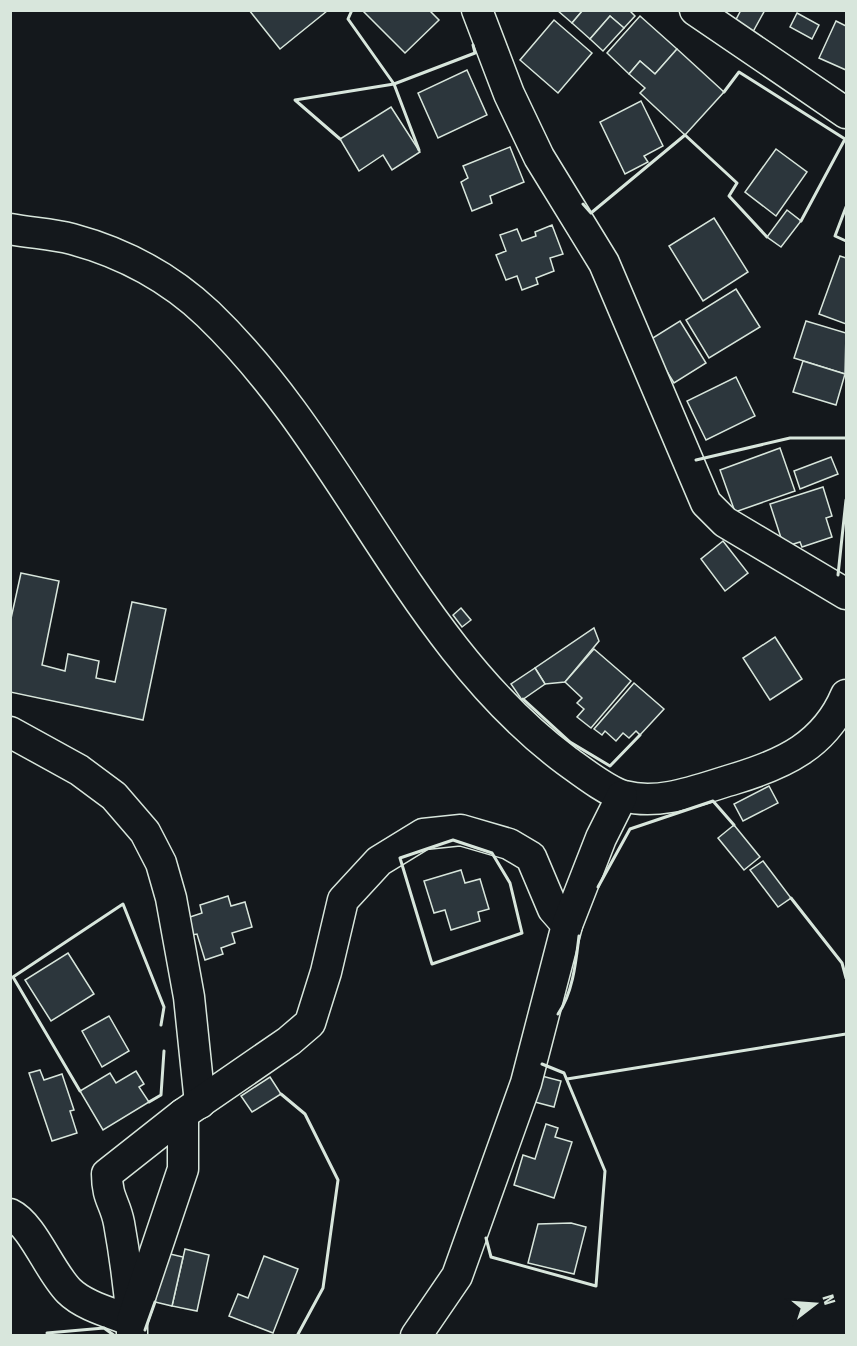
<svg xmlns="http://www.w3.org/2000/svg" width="857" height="1346" font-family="'Fira Sans Condensed',sans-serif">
	<rect width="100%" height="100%" fill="#14181c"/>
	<g fill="#2c363c" stroke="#d8e6dc" stroke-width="1.5">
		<path d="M249,10H326L327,11L280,49Z"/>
		<path d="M362,10H429L439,20L405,53Z"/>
		<path d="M557,10H583L572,23Z"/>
		<path d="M583,10H629L635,16L624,28L610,16L590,39L572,23Z"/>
		<path d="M741,10H765L749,39L731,29Z"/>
		<path d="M797,13L819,25L812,39L790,27Z"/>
		<path d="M610,16L624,28L603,51L590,39Z"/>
		<path d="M640,16L677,49L655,74L640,61L629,74L607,53Z"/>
		<path d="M554,20L592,53L558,93L520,60Z"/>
		<path d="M836,21L846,26V70L819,58Z"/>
		<path d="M677,49L724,92L685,135L640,93L645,88L629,74L640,61L655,74Z"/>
		<path d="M467,70L487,115L438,138L418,93Z"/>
		<path d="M641,101L663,146L644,156L648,162L625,174L600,122Z"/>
		<path d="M391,107L420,152L392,170L383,155L359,171L340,139Z"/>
		<path d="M510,147L524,182L490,196L492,203L472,211L461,182L468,178L463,166Z"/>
		<path d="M776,149L807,172L776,216L745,192Z"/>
		<path d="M787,210L801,221L781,247L767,237Z"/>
		<path d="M714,218L748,272L703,301L669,246Z"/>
		<path d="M552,225L563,254L550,258L554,271L536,278L538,284L522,290L517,276L506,280L496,255L506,251L500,235L517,229L522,241L536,236L535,232Z"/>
		<path d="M840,256L846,258V324L819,314Z"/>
		<path d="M736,289L760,327L709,358L686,320Z"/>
		<path d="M680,321L706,363L674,383L648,341Z"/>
		<path d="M806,321L846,333L845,374L794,358Z"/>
		<path d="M803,361L845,374L836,405L793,392Z"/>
		<path d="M736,377L755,416L706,440L687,401Z"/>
		<path d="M780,448L795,491L735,512L720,470Z"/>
		<path d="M831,457L838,474L800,489L794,471Z"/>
		<path d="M823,487L832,516L826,518L832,537L802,547L800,542L784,547L770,504Z"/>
		<path d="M723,541L748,573L725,591L701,559Z"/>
		<path d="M21,573L59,581L42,665L65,671L68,654L99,661L96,678L115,682L132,602L166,609L143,720L10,692V623Z"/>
		<path d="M461,608L471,620L462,627L453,615Z"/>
		<path d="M594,628L599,641L565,682L545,684L535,668Z"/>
		<path d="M775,637L802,679L770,700L743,658Z"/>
		<path d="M594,649L631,681L591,728L577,717L584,709L577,703L582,698L565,682Z"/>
		<path d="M535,668L545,684L522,700L511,684Z"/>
		<path d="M634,683L664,709L640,735L636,731L629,738L623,733L616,741L605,731L602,735L594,729Z"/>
		<path d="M769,786L778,803L743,821L734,804Z"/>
		<path d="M734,825L760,857L744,870L718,838Z"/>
		<path d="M763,861L791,898L778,907L750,870Z"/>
		<path d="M461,870L465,883L480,879L489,909L478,912L480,921L451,930L445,910L434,913L424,881Z"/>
		<path d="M228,896L231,906L245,902L252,927L232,933L235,943L221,948L223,954L205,960L197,934L192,935L187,918L202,913L200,905Z"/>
		<path d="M68,953L94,994L51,1021L25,980Z"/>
		<path d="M109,1016L129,1051L102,1067L82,1031Z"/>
		<path d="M40,1070L44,1080L62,1074L74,1110L70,1111L77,1133L52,1141L29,1073Z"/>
		<path d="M136,1071L144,1084L139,1087L149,1102L103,1130L80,1091L110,1073L116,1083Z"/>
		<path d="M538,1075L561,1081L554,1107L531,1101Z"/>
		<path d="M270,1077L281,1094L252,1112L241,1096Z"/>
		<path d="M546,1124L558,1128L555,1137L572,1142L554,1198L514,1185L523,1155L535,1159Z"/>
		<path d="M571,1223L586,1227L574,1274L528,1263L538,1224Z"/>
		<path d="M185,1249L209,1255L197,1311L172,1306Z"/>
		<path d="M166,1253L183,1257L172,1306L155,1302Z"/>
		<path d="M264,1256L298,1269L273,1333L229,1316L238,1294L248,1298Z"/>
	</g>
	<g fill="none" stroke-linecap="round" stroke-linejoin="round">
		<defs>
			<g id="minor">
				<path d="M477,10L509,94L539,157L604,263L706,503L725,522L846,594"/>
				<path d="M695,10L846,113"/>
				<path d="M10,229C31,233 52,234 72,239C124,253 169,277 208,314C347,447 410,644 567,761C581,771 608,792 624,796C660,806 700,789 734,779C784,764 825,745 846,695"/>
				<path d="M10,732L79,770L114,796L145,832L161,863L171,898L189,997L200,1103"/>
				<path d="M10,1214C33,1225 49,1271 69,1291C84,1306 112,1313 132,1321C129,1288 125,1256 119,1223C115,1202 107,1199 107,1174L183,1114"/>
				<path d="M132,1336V1321L183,1169V1114L289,1041L310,1023L326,972L343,900L379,861L423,834L461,830L509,844L531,857L553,909L567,925"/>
				<path d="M416,1336L457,1276L526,1083L567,925L601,838L622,796"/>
			</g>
		</defs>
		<use href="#minor" stroke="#d8e6dc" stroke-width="33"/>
		<use href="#minor" stroke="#14181c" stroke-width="30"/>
		<g stroke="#d8e6dc" stroke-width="3">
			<path d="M352,10L348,19L394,84L475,53L473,45"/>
			<path d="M724,92L739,72L845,139L801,221"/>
			<path d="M340,139L295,100L394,84L419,150"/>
			<path d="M583,204L591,213L685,135L737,183L729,196L767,237"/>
			<path d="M846,207L835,236L846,241"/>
			<path d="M696,460L790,438H846"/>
			<path d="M838,575L846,500"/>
			<path d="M523,699L570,742L610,766L640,735"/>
			<path d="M453,840L492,853L510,883L522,933L432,964L400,858Z"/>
			<path d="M598,887L630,829L713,801L734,825"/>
			<path d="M791,898L842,963L846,978"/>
			<path d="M558,1014C573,993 576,961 579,936"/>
			<path d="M567,1079L846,1034"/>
			<path d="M80,1091L13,977L123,904L164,1007L161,1025"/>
			<path d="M281,1094L305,1114L338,1180L323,1288L297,1336"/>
			<path d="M149,1102L161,1095L164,1051"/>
			<path d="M486,1238L491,1257L596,1286L605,1171L564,1073L542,1064"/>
			<path d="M145,1330L155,1302"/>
			<path d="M47,1333L104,1328L115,1336"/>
			<path d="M226,1336H233"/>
		</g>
	</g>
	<rect width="857" height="1346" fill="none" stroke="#d8e6dc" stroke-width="24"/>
	<g transform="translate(815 1304) rotate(73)" stroke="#14181c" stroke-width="4.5" paint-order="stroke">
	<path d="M0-4.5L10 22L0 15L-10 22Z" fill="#d8e6dc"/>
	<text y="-9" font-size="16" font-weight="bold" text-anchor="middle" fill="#d8e6dc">N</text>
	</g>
</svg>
